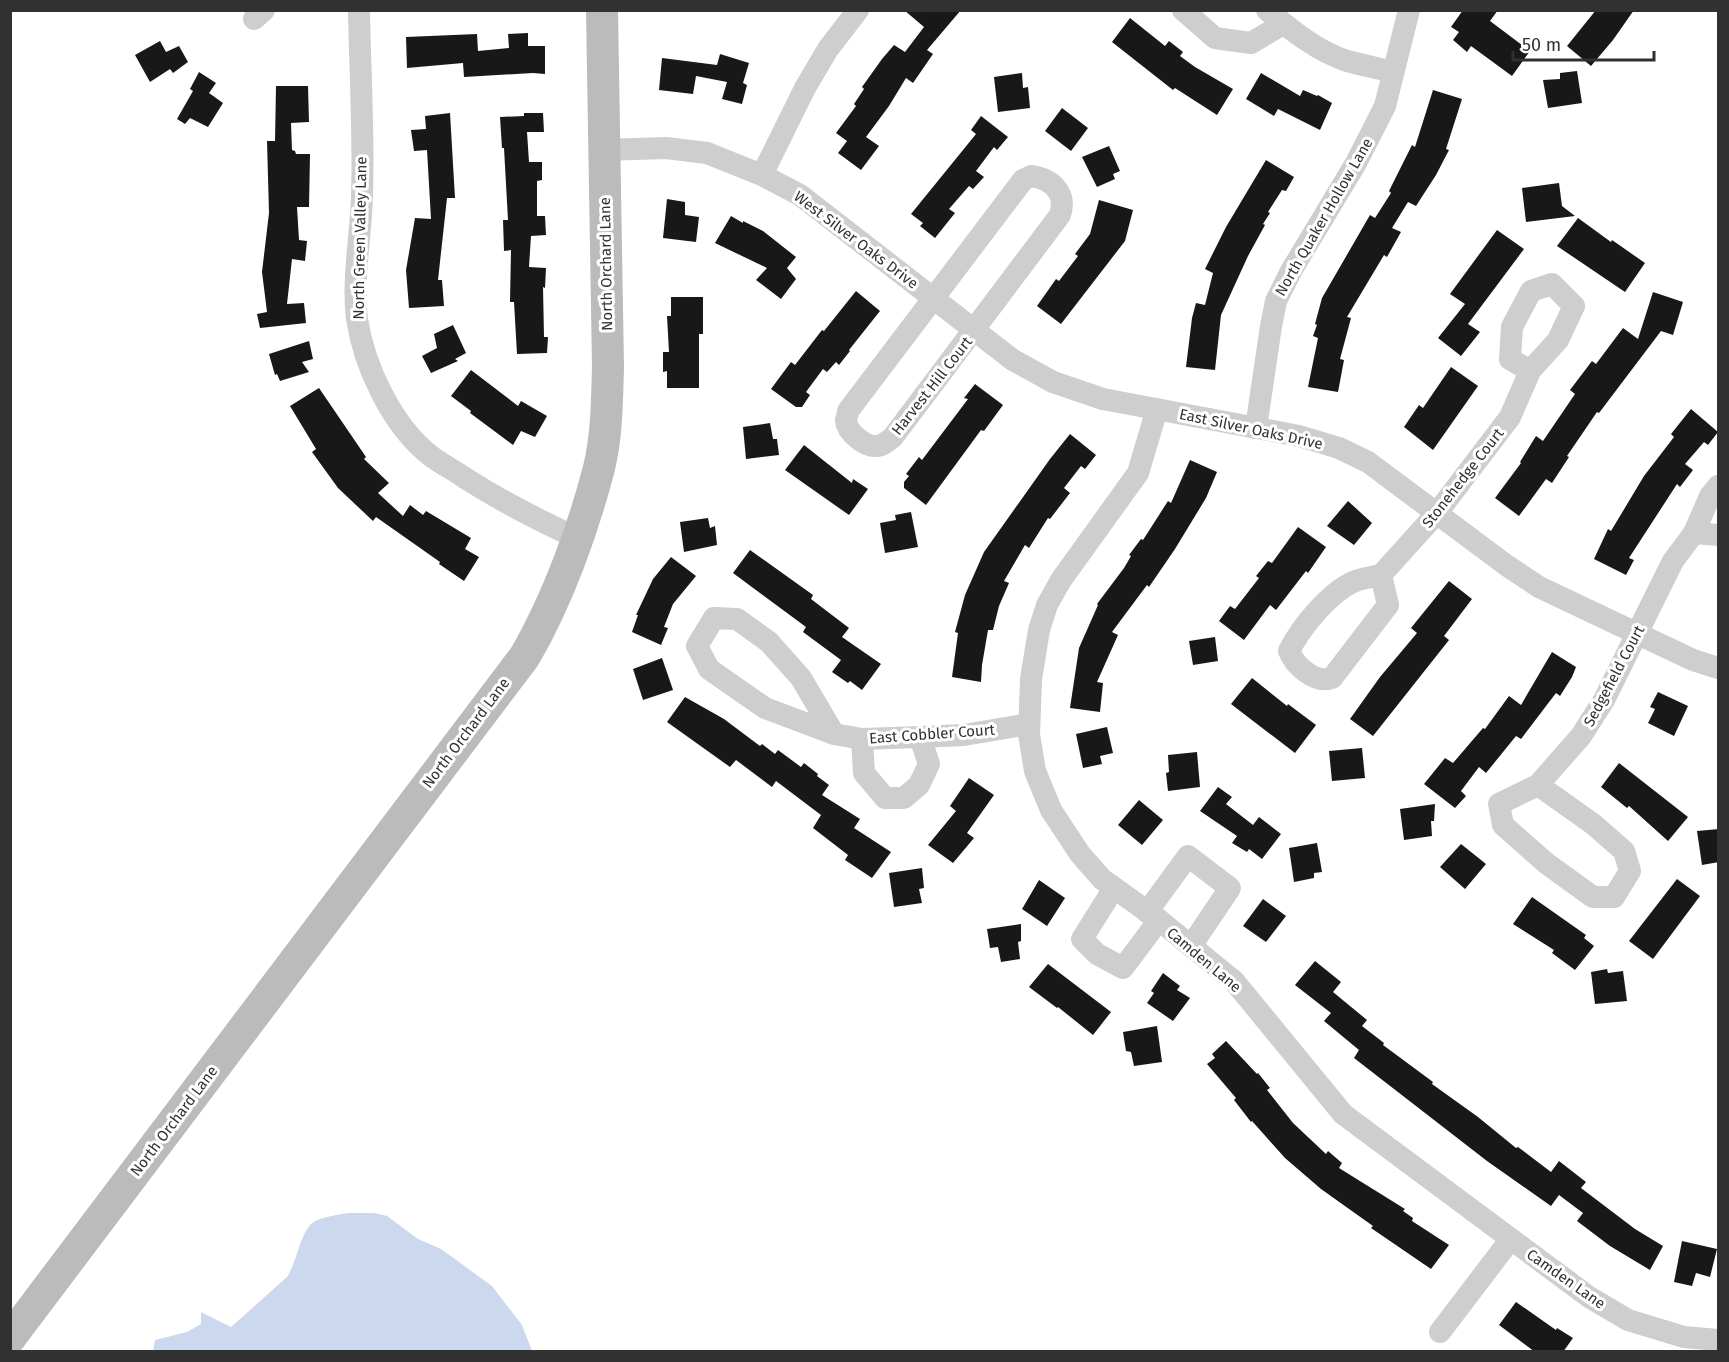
<svg xmlns="http://www.w3.org/2000/svg" width="1729" height="1362" font-family="'Fira Sans',sans-serif">
	<rect width="100%" height="100%" fill="#fff"/>
	<path fill="#ccd8ed" d="M348,1213H374L387,1216L418,1239L441,1249L492,1286L522,1325L532,1351H153L155,1340L187,1332L201,1324V1312L231,1327L287,1277C297,1262 299,1237 311,1224C319,1217 337,1215 348,1213Z"/>
	<g fill="#181818">
		<path d="M904,10H961L927,50L933,54L922,70L913,83L906,78L889,106L866,137L879,146L861,170L838,153L847,141L836,133L856,106L854,104L864,89L862,87L882,59L894,45L905,52L924,27Z"/>
		<path d="M1463,10H1498L1490,21L1530,51L1512,76L1471,46L1467,52L1453,40L1459,32L1451,27Z"/>
		<path d="M1596,10H1634L1613,40L1591,66L1567,46Z"/>
		<path d="M1130,18L1165,46L1169,41L1183,52L1180,56L1195,67L1233,89L1217,115L1175,88L1173,90L1112,42Z"/>
		<path d="M528,33V46H545V74L533,73L464,77L463,63L407,68L406,37L477,34L478,51L509,48L508,34Z"/>
		<path d="M160,41L166,52L179,46L188,62L173,73L170,69L150,82L135,55Z"/>
		<path d="M720,54L749,63L743,83L747,85L742,104L722,99L727,82L696,76L693,94L659,90L662,58L717,65Z"/>
		<path d="M1577,71L1582,103L1548,108L1543,80L1560,79V73Z"/>
		<path d="M199,72L216,83L209,93L223,103L208,127L190,118L185,124L177,119L193,91L190,89Z"/>
		<path d="M1022,73L1023,88L1028,87L1030,108L998,112L994,77Z"/>
		<path d="M1261,73L1300,96L1303,90L1317,96L1318,95L1332,103L1320,130L1278,109L1274,116L1246,99Z"/>
		<path d="M276,86H308L309,122L291,123L292,150L295,151L296,154H310L309,207H297L299,240L307,241L305,261L292,259L287,304L304,303L306,323L260,328L257,314L267,312L262,272L269,213L267,141H275Z"/>
		<path d="M1433,90L1462,99L1446,149L1449,150L1436,175L1416,206L1408,202L1392,228L1401,232L1387,257L1384,255L1347,317L1351,318L1340,359L1344,360L1338,392L1308,387L1318,338L1313,336L1317,325L1315,324L1322,298L1370,215L1375,218L1391,193L1389,191L1412,145L1415,147Z"/>
		<path d="M1062,108L1088,128L1071,151L1045,131Z"/>
		<path d="M450,113L455,198H447L438,280H442L444,306L409,308L406,270L415,218L431,219L427,150L414,151L411,130L426,129L425,116Z"/>
		<path d="M524,113H543L544,132H527L529,162H542V180L537,181V216H545L546,235L531,236L529,267L546,268L545,288L543,287L544,337H548L547,353L517,354L514,302H510L511,250L504,251L503,220H508L504,148H502L500,117L524,116Z"/>
		<path d="M981,116L1008,137L997,150L994,147L976,171L984,177L973,189L969,186L949,209L955,213L935,238L920,226L923,223L911,214L976,134L971,130Z"/>
		<path d="M1109,146L1120,171L1113,174L1115,179L1097,187L1082,157Z"/>
		<path d="M1266,160L1294,177L1286,191L1282,190L1268,212L1270,213L1263,224L1265,225L1248,256L1221,315L1215,370L1186,367L1192,318L1196,303L1205,305L1213,273L1205,269L1226,227Z"/>
		<path d="M1559,183L1562,206L1575,216L1526,222L1522,188Z"/>
		<path d="M667,199L685,202V215L699,217L696,242L663,238Z"/>
		<path d="M1099,200L1133,210L1125,241L1061,324L1037,306L1056,279L1059,281L1078,256L1075,254L1090,234Z"/>
		<path d="M731,216L743,223V221L763,231L796,257L787,268L796,279L781,299L756,280L767,268L715,243Z"/>
		<path d="M1578,218L1611,242L1612,240L1645,263L1625,292L1557,246Z"/>
		<path d="M1497,230L1524,249L1468,324L1480,332L1461,356L1438,338L1465,304L1450,294Z"/>
		<path d="M856,291L880,311L849,350L850,351L839,365L836,362L827,372L823,369L806,392L810,395L802,407H796L771,389L791,362L795,365L822,330L824,331Z"/>
		<path d="M1653,292L1683,302L1673,335L1661,331L1599,413L1597,412L1567,456L1569,457L1552,483L1546,479L1519,516L1495,498L1521,463L1520,462L1536,436L1543,441L1575,394L1570,390L1592,361L1596,364L1623,328L1638,339Z"/>
		<path d="M671,297H703V334H699V388H667V371L663,372V352H669L667,316H671Z"/>
		<path d="M453,325L466,353L455,359L458,361L431,373L422,356L437,348L434,334Z"/>
		<path d="M309,341L313,359L302,362L309,372L280,381L277,374L275,375L269,354Z"/>
		<path d="M1451,367L1478,386L1433,450L1404,427L1419,405L1423,408Z"/>
		<path d="M471,370L518,406L521,401L547,416L535,437L521,431L513,445L470,413L471,411L451,396Z"/>
		<path d="M975,384L1003,405L984,431L981,430L926,505L904,488V482L909,476L906,474L919,457L922,460L968,399L964,398Z"/>
		<path d="M319,388L366,457L364,459L389,483L378,493L403,516L410,505L423,515L426,511L471,538L465,549L479,557L464,581L439,564L440,562L376,517L373,521L338,488L312,452L316,449L290,406Z"/>
		<path d="M1691,409L1718,432L1708,445L1704,442L1685,464L1693,470L1680,487L1677,484L1629,558L1634,560L1626,575L1594,559L1608,529L1611,531L1644,476L1674,437L1671,434Z"/>
		<path d="M770,423L773,439H777L779,455L746,459L743,427Z"/>
		<path d="M1070,434L1096,455L1085,469L1081,466L1064,488L1070,493L1050,519L1048,518L1029,548L1025,545L1004,581L1009,583L999,606L993,630H988L982,665L981,682L952,677L958,633L955,632L965,595L984,552L1050,459Z"/>
		<path d="M804,445L852,483L853,479L868,489L849,515L785,470Z"/>
		<path d="M1190,460L1217,472L1206,498L1175,549L1149,587L1147,585L1112,632L1118,635L1097,682L1103,683L1100,712L1070,708L1079,648L1098,605L1097,604L1124,568L1131,556L1129,555L1141,539L1143,540L1168,501L1171,503Z"/>
		<path d="M1348,501L1372,523L1354,545L1327,526Z"/>
		<path d="M911,512L918,547L885,553L880,523L896,520L895,515Z"/>
		<path d="M708,518L710,528L715,526L717,545L684,552L680,522Z"/>
		<path d="M1298,527L1326,547L1308,573L1306,571L1276,610L1270,605L1244,640L1219,621L1230,606L1235,609L1259,578L1256,576L1268,561L1272,563Z"/>
		<path d="M750,550L813,595L811,599L849,628L842,637L881,664L862,690L850,681L848,683L832,672L841,660L803,632L806,627L733,573Z"/>
		<path d="M671,557L696,576L673,604L664,627L668,628L661,645L632,632L638,615H636L653,579Z"/>
		<path d="M1449,581L1472,599L1444,636L1449,640L1373,736L1350,719L1380,677L1417,633L1411,628Z"/>
		<path d="M1215,637L1218,661L1193,665L1189,641Z"/>
		<path d="M1552,652L1576,667L1572,677L1560,696L1556,693L1521,739L1516,736L1486,773L1479,767L1461,791L1466,796L1455,808L1424,784L1445,758L1453,763L1483,728L1485,729L1509,696L1521,705Z"/>
		<path d="M662,658L673,690L643,700L633,669Z"/>
		<path d="M1252,678L1287,706L1288,704L1316,725L1295,753L1231,704Z"/>
		<path d="M1658,692L1688,706L1674,736L1648,723L1655,709L1650,707Z"/>
		<path d="M685,697L724,719L760,746L762,744L775,754L778,750L801,767L804,763L818,774L817,776L829,785L822,795L860,819L854,828L891,852L872,878L845,860L848,855L813,828L821,815L776,781L772,787L736,760L730,767L667,722Z"/>
		<path d="M1107,727L1113,753L1100,756L1102,764L1083,768L1076,734Z"/>
		<path d="M1362,748L1365,778L1332,781L1329,751Z"/>
		<path d="M1197,752L1200,787L1168,791L1166,773L1169,772L1168,755Z"/>
		<path d="M1619,763L1688,817L1668,841L1629,806L1627,808L1601,787Z"/>
		<path d="M969,778L994,795L967,833L974,838L953,863L928,845L956,811L950,806Z"/>
		<path d="M1218,787L1232,797L1226,804L1253,825L1259,817L1281,834L1262,859L1249,849L1247,852L1232,843L1237,836L1200,811Z"/>
		<path d="M1139,800L1163,820L1142,845L1118,825Z"/>
		<path d="M1435,804L1434,821H1431L1432,836L1404,840L1400,809Z"/>
		<path d="M1719,829V862L1702,865L1697,831Z"/>
		<path d="M1317,843L1322,872L1314,873V878L1294,882L1289,848Z"/>
		<path d="M1461,844L1486,864L1465,889L1440,867Z"/>
		<path d="M922,868L924,888L919,889L922,903L894,907L889,873Z"/>
		<path d="M1677,879L1700,896L1653,959L1629,941Z"/>
		<path d="M1039,880L1065,898L1047,926L1022,909Z"/>
		<path d="M1532,897L1586,935L1584,938L1594,946L1575,970L1552,953L1554,950L1513,924Z"/>
		<path d="M1263,899L1286,916L1266,942L1243,926Z"/>
		<path d="M1021,924V941L1018,942L1020,959L1001,962L998,947L990,948L987,929Z"/>
		<path d="M1315,961L1341,982L1333,992L1367,1020L1362,1026L1384,1043L1383,1045L1433,1082L1432,1084L1478,1117L1516,1148L1518,1147L1551,1172L1559,1161L1586,1182L1581,1188L1635,1229L1663,1246L1650,1270L1610,1246L1577,1221L1583,1213L1559,1195L1551,1206L1487,1161L1354,1058L1359,1050L1324,1021L1331,1013L1295,985Z"/>
		<path d="M1048,964L1111,1012L1093,1035L1058,1007L1057,1008L1029,987Z"/>
		<path d="M1607,969L1608,973L1623,971L1627,1001L1595,1004L1591,972Z"/>
		<path d="M1163,973L1180,986L1177,990L1190,998L1173,1021L1147,1003L1154,993L1151,991Z"/>
		<path d="M1157,1026L1162,1062L1134,1066L1131,1052L1126,1051L1123,1032Z"/>
		<path d="M1226,1041L1257,1074L1258,1073L1270,1088L1267,1090L1293,1123L1326,1154L1328,1151L1342,1163L1339,1168L1405,1209L1403,1211L1413,1218L1412,1221L1449,1245L1431,1269L1371,1228L1373,1226L1321,1189L1285,1158L1252,1121L1251,1122L1234,1100L1236,1098L1207,1064L1215,1058L1212,1054Z"/>
		<path d="M1682,1241L1717,1249L1710,1277L1696,1273L1692,1286L1674,1282Z"/>
		<path d="M1516,1302L1556,1330L1557,1328L1573,1338L1563,1352H1535L1499,1325Z"/>
	</g>
	<g fill="none" stroke-linecap="round" stroke-linejoin="round">
		<g stroke="#cecece" stroke-width="22">
			<path d="M359,10C360,72 364,135 362,196C361,236 352,279 357,319C364,366 392,426 431,456C441,464 454,470 465,478C501,501 538,520 577,538"/>
			<path d="M1183,10L1215,38L1251,43L1283,24"/>
			<path d="M1267,10C1291,30 1317,51 1347,61C1362,65 1378,68 1393,72"/>
			<path d="M254,19L264,10"/>
			<path d="M604,150L666,148L707,153L762,175L800,195L1013,360L1053,382L1103,399L1299,436L1339,448L1368,462L1506,565L1539,587L1693,660L1718,668"/>
			<path d="M762,175L805,88L828,49L858,10"/>
			<path d="M1031,176C1053,179 1067,194 1060,215L893,437C888,441 882,446 876,446C865,447 847,432 846,421C846,418 848,415 848,411L1023,180Z"/>
			<path d="M1157,409L1138,473L1061,580L1047,605L1039,630L1031,679L1029,734L1035,771L1051,810L1080,854L1102,879L1159,920L1234,981L1343,1114L1589,1297L1628,1320L1684,1337L1718,1340"/>
			<path d="M1256,428L1271,326L1276,301L1291,271L1356,163L1385,106L1409,10"/>
			<path d="M1694,533L1718,535"/>
			<path d="M1381,575L1437,513L1510,417L1530,371L1558,340L1574,306L1552,284L1531,291L1512,327L1510,359L1530,371"/>
			<path d="M1381,575L1388,605L1332,678C1315,684 1295,666 1289,651C1301,627 1329,593 1353,582C1362,578 1372,577 1381,575Z"/>
			<path d="M834,734L801,678L769,642L737,619L714,618L697,646L709,669L765,708L834,734L862,739L920,737L964,735L1029,724"/>
			<path d="M862,739L864,773L885,798H904L919,785L929,764L920,737"/>
			<path d="M1538,785L1499,804L1503,825L1546,863L1593,897H1614L1630,871L1624,851L1593,824L1538,785L1581,736L1604,700L1673,561L1694,533L1710,496L1718,486"/>
			<path d="M1114,888L1082,939L1097,954L1123,968L1159,920"/>
			<path d="M1147,912L1188,856L1230,888L1191,946"/>
			<path d="M1440,1332L1510,1240"/>
		</g>
		<path stroke="#bbb" stroke-width="32" d="M10,1338L525,656C557,601 583,530 599,468C607,435 607,400 608,367L602,10"/>
	</g>
	<g text-anchor="middle" dominant-baseline="central" stroke-width="6" stroke-linejoin="round" paint-order="stroke">
		<g font-size="15" fill="#313131" stroke="#fff">
			<text transform="translate(1324 217) rotate(-60)">North Quaker Hollow Lane</text>
			<text transform="translate(360 238) rotate(-89)">North Green Valley Lane</text>
			<text transform="translate(856 240) rotate(37)">West Silver Oaks Drive</text>
			<text transform="translate(606 264) rotate(-91)">North Orchard Lane</text>
			<text transform="translate(932 386) rotate(-52)">Harvest Hill Court</text>
			<text transform="translate(1251 429) rotate(12)">East Silver Oaks Drive</text>
			<text transform="translate(1463 478) rotate(-52)">Stonehedge Court</text>
			<text transform="translate(1614 676) rotate(-62)">Sedgefield Court</text>
			<text transform="translate(466 733) rotate(-53)">North Orchard Lane</text>
			<text transform="translate(932 734) rotate(-4)">East Cobbler Court</text>
			<text transform="translate(1204 960) rotate(40)">Camden Lane</text>
			<text transform="translate(174 1121) rotate(-53)">North Orchard Lane</text>
			<text transform="translate(1566 1279) rotate(35)">Camden Lane</text>
		</g>
	</g>
	<rect width="1729" height="1362" fill="none" stroke="#313131" stroke-width="24"/>
	<path d="M1513 51v9h141v-9" fill="none" stroke="#313131" stroke-width="3"/>
	<text x="1522" y="51" font-size="18" fill="#313131" stroke="#ffffff" stroke-width="4.5" paint-order="stroke">50 m</text>
</svg>
